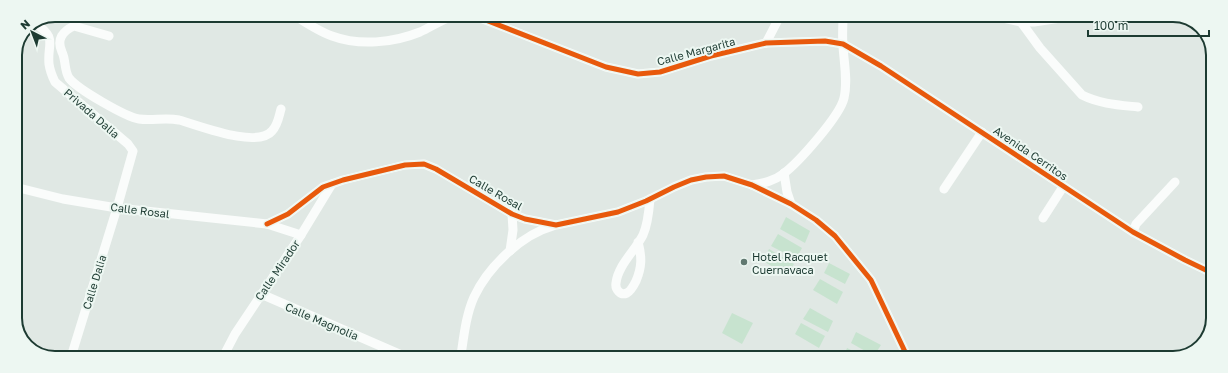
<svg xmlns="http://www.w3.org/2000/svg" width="1228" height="373" font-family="'Golos Text',sans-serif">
	<rect width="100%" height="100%" fill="#e0e8e4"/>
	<g fill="#c7e3cf">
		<path d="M786,217L810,231L805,243L780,229Z"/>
		<path d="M778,234L802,248L796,259L771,246Z"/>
		<path d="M769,249L794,264L787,275L763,261Z"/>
		<path d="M829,263L850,274L845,284L824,273Z"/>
		<path d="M820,279L843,292L837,304L813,290Z"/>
		<path d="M810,308L833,321L828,332L803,319Z"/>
		<path d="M732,313L753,323L742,344L722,333Z"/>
		<path d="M801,323L825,336L819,348L795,334Z"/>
		<path d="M856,332L881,345L874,356L851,343Z"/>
		<path d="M847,348L867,358H843Z"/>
	</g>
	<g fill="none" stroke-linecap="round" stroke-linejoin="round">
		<g stroke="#fafcfb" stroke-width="9">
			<path d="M294,15C306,23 318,31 332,36C359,46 393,43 420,32C431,27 441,20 453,16"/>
			<path d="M473,16L483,19L606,67L638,74L660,72L711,56L766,43L825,41L843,44L881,66L1133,232L1185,260L1212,273"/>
			<path d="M994,16L1021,22H1034L1074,16"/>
			<path d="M1021,22L1040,48L1082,95C1100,104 1119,105 1138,107"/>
			<path d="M35,23C58,39 47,43 49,64C50,71 52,76 55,82L128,144L133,151L117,208L71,357"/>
			<path d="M109,36L74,26C63,31 56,39 62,52C66,60 64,70 69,78C77,89 126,117 139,119C153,121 165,117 179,120C198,125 257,149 272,131C278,125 279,116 281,109"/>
			<path d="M766,43L780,16"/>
			<path d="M784,173L787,192L791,204"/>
			<path d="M752,185C764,183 774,181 783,174C798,163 840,116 844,98C848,81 844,63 843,46C842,36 843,26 843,16"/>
			<path d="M15,187L63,199L117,208L267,224L301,235"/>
			<path d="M944,189L982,132"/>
			<path d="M1043,218L1063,187"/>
			<path d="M267,224L288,214L323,187L343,180L405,165L424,164L436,169L512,214L525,219L556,225L618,212L646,201L674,187L691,180L706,177L724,176L752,185L791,204L816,220L835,236L871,280L908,358"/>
			<path d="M1133,232L1136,224L1175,182"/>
			<path d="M638,242C642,257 642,267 636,281C634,285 631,291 627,293C620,296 615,289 616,283C618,265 635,251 643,235C648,224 649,211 650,199"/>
			<path d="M510,251L513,230L512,214"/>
			<path d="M261,294L406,357"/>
			<path d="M223,357L235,334L301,235L332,184"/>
			<path d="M462,357L461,355C464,335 466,315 474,297C488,267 521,235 553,226"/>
		</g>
		<defs>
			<g id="cycleway">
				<path d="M473,16L483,19L606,67L638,74L660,72L711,56L766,43L825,41L843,44L881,66L1133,232L1185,260L1212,273"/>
				<path d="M267,224L288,214L323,187L343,180L405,165L424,164L436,169L512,214L525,219L556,225L618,212L646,201L674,187L691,180L706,177L724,176L752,185L791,204L816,220L835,236L871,280L908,358"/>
			</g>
		</defs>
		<use href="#cycleway" stroke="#edf7f2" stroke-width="8"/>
		<use href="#cycleway" stroke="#e8590c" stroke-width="5"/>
	</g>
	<circle fill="#617870" stroke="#edf7f2" stroke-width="1.5" cx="744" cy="262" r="4"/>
	<g text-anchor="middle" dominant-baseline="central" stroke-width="4" stroke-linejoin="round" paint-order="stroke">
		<g font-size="11" fill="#1d3b32" stroke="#edf7f2">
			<text transform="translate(696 51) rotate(-15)">Calle Margarita</text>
			<text transform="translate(92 113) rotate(41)">Privada Dalia</text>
			<text transform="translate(1031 153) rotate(34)">Avenida Cerritos</text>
			<text transform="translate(496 192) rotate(30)">Calle Rosal</text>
			<text transform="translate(140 210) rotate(7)">Calle Rosal</text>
			<text transform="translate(277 270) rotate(-56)">Calle Mirador</text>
			<text transform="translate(94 282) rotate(-73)">Calle Dalia</text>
			<text transform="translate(322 321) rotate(23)">Calle Magnolia</text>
		</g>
		<g font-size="11" fill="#1d3b32" stroke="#edf7f2" text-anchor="start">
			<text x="752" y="256">Hotel Racquet<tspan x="752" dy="13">Cuernavaca</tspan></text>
		</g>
	</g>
	<path d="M0 0H1228V373H0ZM55 22H1173A33 33 0 0 1 1206 55V318A33 33 0 0 1 1173 351H55A33 33 0 0 1 22 318V55A33 33 0 0 1 55 22Z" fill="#edf7f2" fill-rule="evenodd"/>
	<path fill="none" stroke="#1d3b32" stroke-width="2" d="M55 22H1173A33 33 0 0 1 1206 55V318A33 33 0 0 1 1173 351H55A33 33 0 0 1 22 318V55A33 33 0 0 1 55 22Z"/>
	<g transform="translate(32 32) rotate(318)" stroke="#edf7f2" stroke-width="3" paint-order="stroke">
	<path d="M0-3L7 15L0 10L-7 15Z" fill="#1d3b32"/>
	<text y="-6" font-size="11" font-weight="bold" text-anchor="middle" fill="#1d3b32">N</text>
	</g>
	<path d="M1088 30v6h121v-6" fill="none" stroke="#1d3b32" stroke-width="2"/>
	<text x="1094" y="30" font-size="12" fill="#1d3b32" stroke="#edf7f2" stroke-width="3" paint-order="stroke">100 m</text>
</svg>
